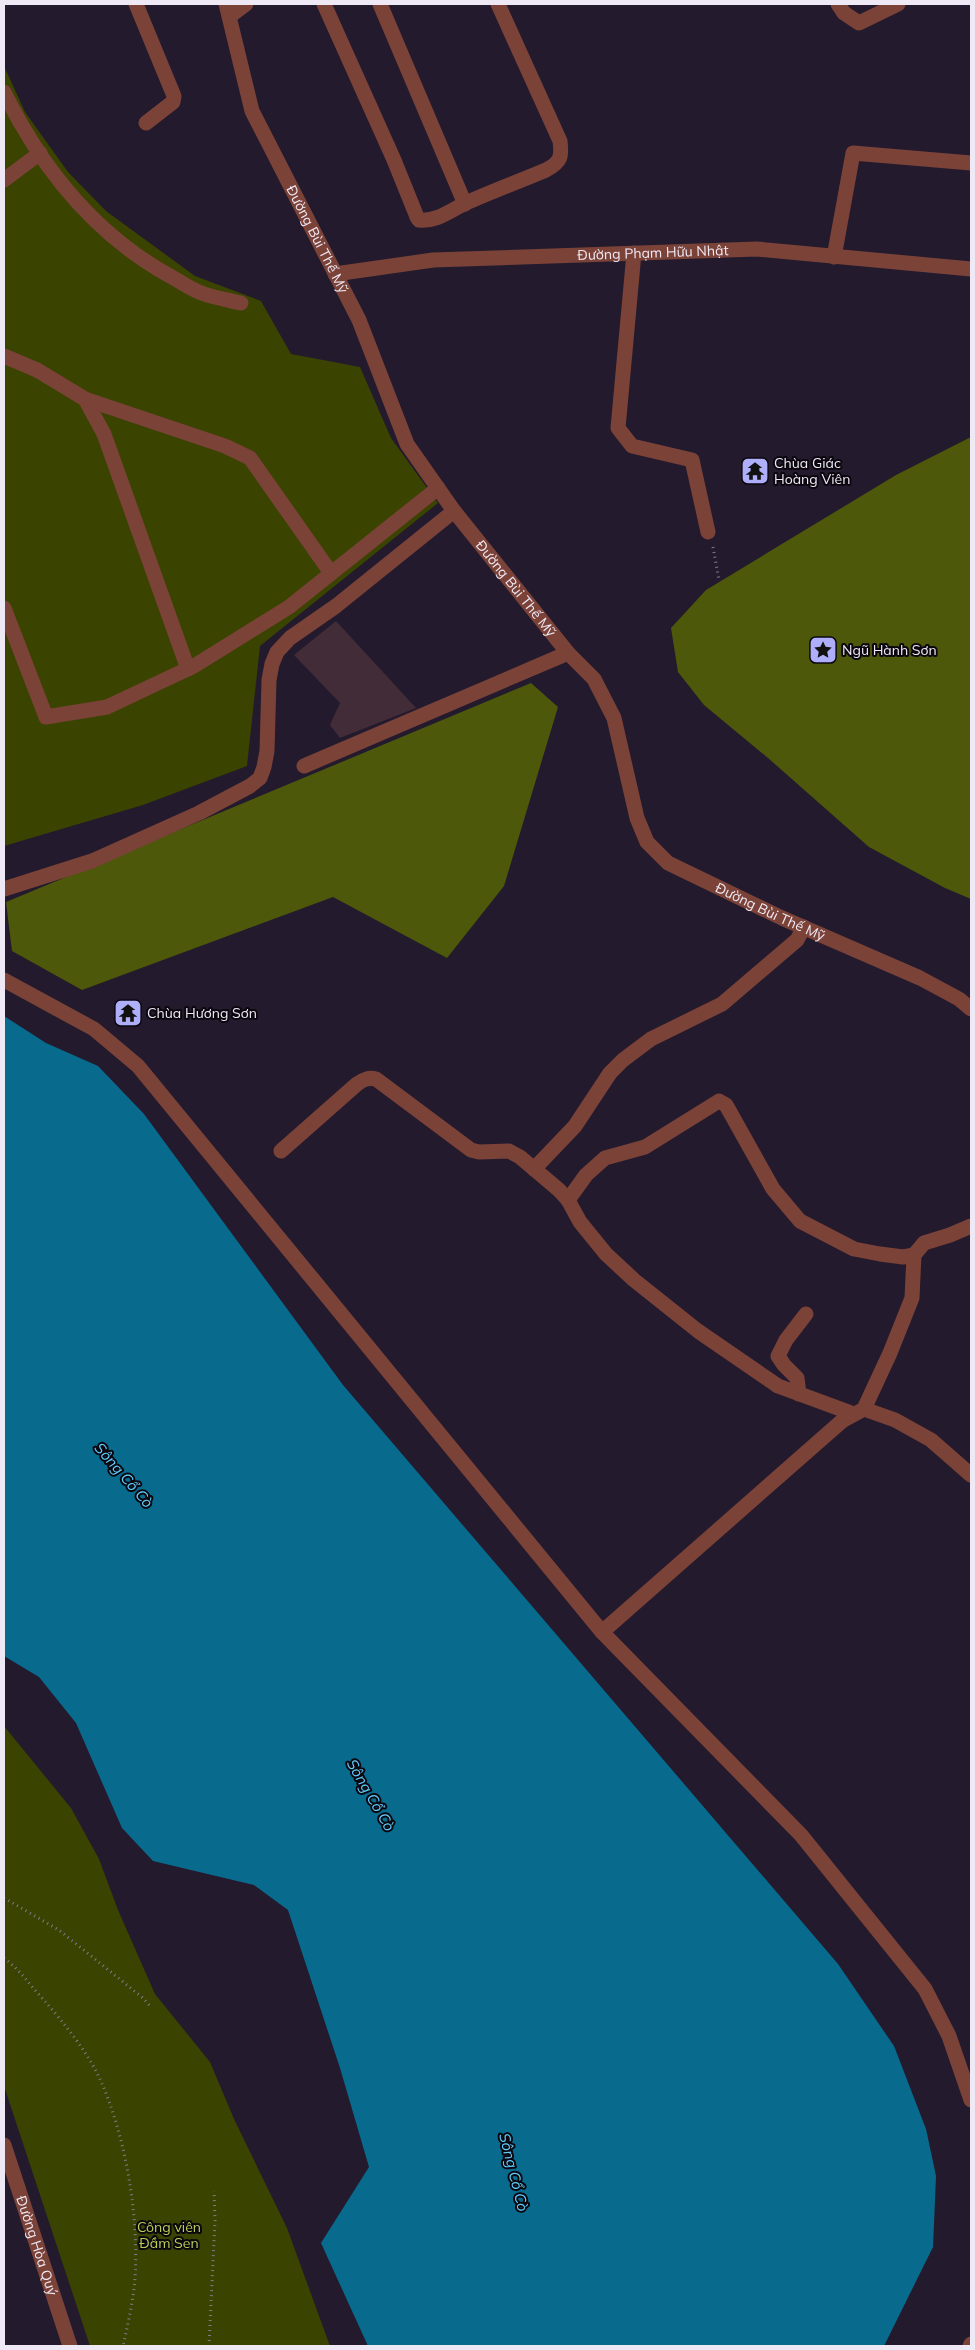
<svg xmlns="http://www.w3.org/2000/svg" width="975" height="2350" font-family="Mulish,sans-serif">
	<rect width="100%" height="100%" fill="#231a2d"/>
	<g fill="#3a4300">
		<path d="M4,66L25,112L68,172L106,211L195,276L261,301L291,354L360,367L391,438L438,503L260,646L247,766L143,805L4,846Z"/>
		<path d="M4,1726L71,1808L99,1859L118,1910L155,1994L210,2062L234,2119L287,2228L330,2346H90L4,2086Z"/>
	</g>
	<g fill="#4d580a">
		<path d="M969,438H971V899L945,888L869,847L768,758L704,705L678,672L671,628L706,590L896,475Z"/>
		<path d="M531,683L558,707L504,886L447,958L333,897L82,990L12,951L6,902Z"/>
	</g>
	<path fill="#086b8e" d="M4,1016L46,1043L98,1066L144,1114L343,1385L838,1964L894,2046L926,2129L936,2176L933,2247L884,2346H368L321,2243L369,2167L340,2068L288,1910L254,1885L153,1861L122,1828L76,1723L39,1677L4,1656Z"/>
	<path fill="#422c38" d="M336,621L416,708L340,738L330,725L340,703L294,655Z"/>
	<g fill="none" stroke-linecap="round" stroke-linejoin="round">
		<g stroke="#827b8b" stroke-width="3" stroke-dasharray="1 4" stroke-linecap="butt">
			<path d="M713,547L719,580"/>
			<path d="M4,1898L59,1930L143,1998L150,2006"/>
			<path d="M4,1958C19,1969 30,1985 43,1999C63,2022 87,2051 100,2079C126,2137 139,2216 135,2279C133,2302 128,2324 123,2346"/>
			<path d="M209,2346L215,2221L214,2191"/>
		</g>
		<g stroke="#7b4238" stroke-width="15">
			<path d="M136,4L174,96L173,102L146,123"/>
			<path id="s1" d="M226,4L252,111L359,320L407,444L454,511L568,653L594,679L614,718L637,818L647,842L668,863L782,918L920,978L959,999L971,1009"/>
			<path d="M324,4L394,160L417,217L419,220C437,222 451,210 466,203C493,191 520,181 546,170C561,162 562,157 560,141L498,4"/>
			<path d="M380,4L465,204"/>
			<path d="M838,4L844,13L859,23L898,4"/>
			<path d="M230,16L246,4"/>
			<path d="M4,92C42,169 94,234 170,276C181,282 192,290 204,294C216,298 229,300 241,303"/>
			<path d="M4,180L40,153"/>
			<path d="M634,253L618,428L632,446L692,460L708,532"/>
			<path d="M834,257L853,153L971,163"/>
			<path id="s2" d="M335,274L433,260L757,249L971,269"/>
			<path d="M4,356L37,370L85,399L104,434L188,669"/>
			<path d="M85,399L225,446L250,458L331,573"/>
			<path d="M4,608L46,717L107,707L194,666L289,607L438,488"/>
			<path d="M304,766L568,653"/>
			<path d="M4,889L92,861L199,813L250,786L260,778L264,767L267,751L269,680L272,664L277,652L290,638L336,606L454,511"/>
			<path d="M4,980L94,1029L138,1066L602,1632L801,1835L925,1989L949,2036L971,2100"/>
			<path d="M281,1151L357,1084C363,1080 368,1077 376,1079L471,1150L479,1152L509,1151L520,1157L559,1190L568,1200L580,1222L606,1254L634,1280L698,1331L778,1386L854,1414"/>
			<path d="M534,1169L575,1126L610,1073L623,1060L651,1039L722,1004L797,940L804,927"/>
			<path d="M568,1200L586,1175L605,1158L645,1147L719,1101L726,1105L773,1189L800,1221L854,1249L880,1254L903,1257L914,1255"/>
			<path d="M799,1394L797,1378L784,1365L778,1356L786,1340L806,1314"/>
			<path d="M864,1409L895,1420L931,1440L971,1475"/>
			<path d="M602,1632L842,1421L864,1409L890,1353L912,1298L914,1255L924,1243L950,1235L971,1226"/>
			<path id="s3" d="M4,2145L70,2346"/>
			<path d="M970,2346L971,2344"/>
		</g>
	</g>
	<defs>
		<symbol id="temple-square" viewBox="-11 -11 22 22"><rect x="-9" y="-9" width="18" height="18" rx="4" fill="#aeaefb" stroke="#0b070f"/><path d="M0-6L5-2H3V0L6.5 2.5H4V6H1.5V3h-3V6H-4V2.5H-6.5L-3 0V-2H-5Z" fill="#111"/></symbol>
		<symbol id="sight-square" viewBox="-11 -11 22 22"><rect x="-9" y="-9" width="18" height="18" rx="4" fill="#aeaefb" stroke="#0b070f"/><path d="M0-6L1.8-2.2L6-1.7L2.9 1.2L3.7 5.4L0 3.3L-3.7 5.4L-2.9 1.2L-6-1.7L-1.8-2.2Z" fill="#111"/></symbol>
	</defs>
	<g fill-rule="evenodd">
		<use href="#temple-square" x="739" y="455" width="32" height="32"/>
		<use href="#sight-square" x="807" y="634" width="32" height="32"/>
		<use href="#temple-square" x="112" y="997" width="32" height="32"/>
	</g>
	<g text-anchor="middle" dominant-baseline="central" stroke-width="4" stroke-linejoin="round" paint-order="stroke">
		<g font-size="14" fill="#efe9f6" stroke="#0b070f">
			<text stroke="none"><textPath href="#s1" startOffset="254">Đường Bùi Thế Mỹ</textPath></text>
			<text stroke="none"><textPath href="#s2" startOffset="319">Đường Phạm Hữu Nhật</textPath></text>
			<text stroke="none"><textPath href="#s1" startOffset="659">Đường Bùi Thế Mỹ</textPath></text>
			<text stroke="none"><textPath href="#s1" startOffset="1094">Đường Bùi Thế Mỹ</textPath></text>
			<text stroke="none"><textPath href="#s3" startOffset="106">Đường Hòa Quý</textPath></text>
		</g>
		<g font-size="14" fill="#efe9f6" stroke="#0b070f" text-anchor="start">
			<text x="774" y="463">Chùa Giác<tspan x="774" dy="16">Hoàng Viên</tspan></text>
			<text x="842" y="650">Ngũ Hành Sơn</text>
			<text x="147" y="1013">Chùa Hương Sơn</text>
		</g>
		<g font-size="14" fill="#bbcf53" stroke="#0b070f">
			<text x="169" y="2227">Công viên<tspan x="169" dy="16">Đầm Sen</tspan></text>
		</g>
		<g font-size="15" font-style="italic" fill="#60cdfd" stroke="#0b070f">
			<text transform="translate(124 1475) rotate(49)">Sông Cổ Cò</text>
			<text transform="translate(371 1795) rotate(60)">Sông Cổ Cò</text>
			<text transform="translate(514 2172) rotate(76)">Sông Cổ Cò</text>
		</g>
	</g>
	<rect width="975" height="2350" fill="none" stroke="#efe9f6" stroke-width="10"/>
</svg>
